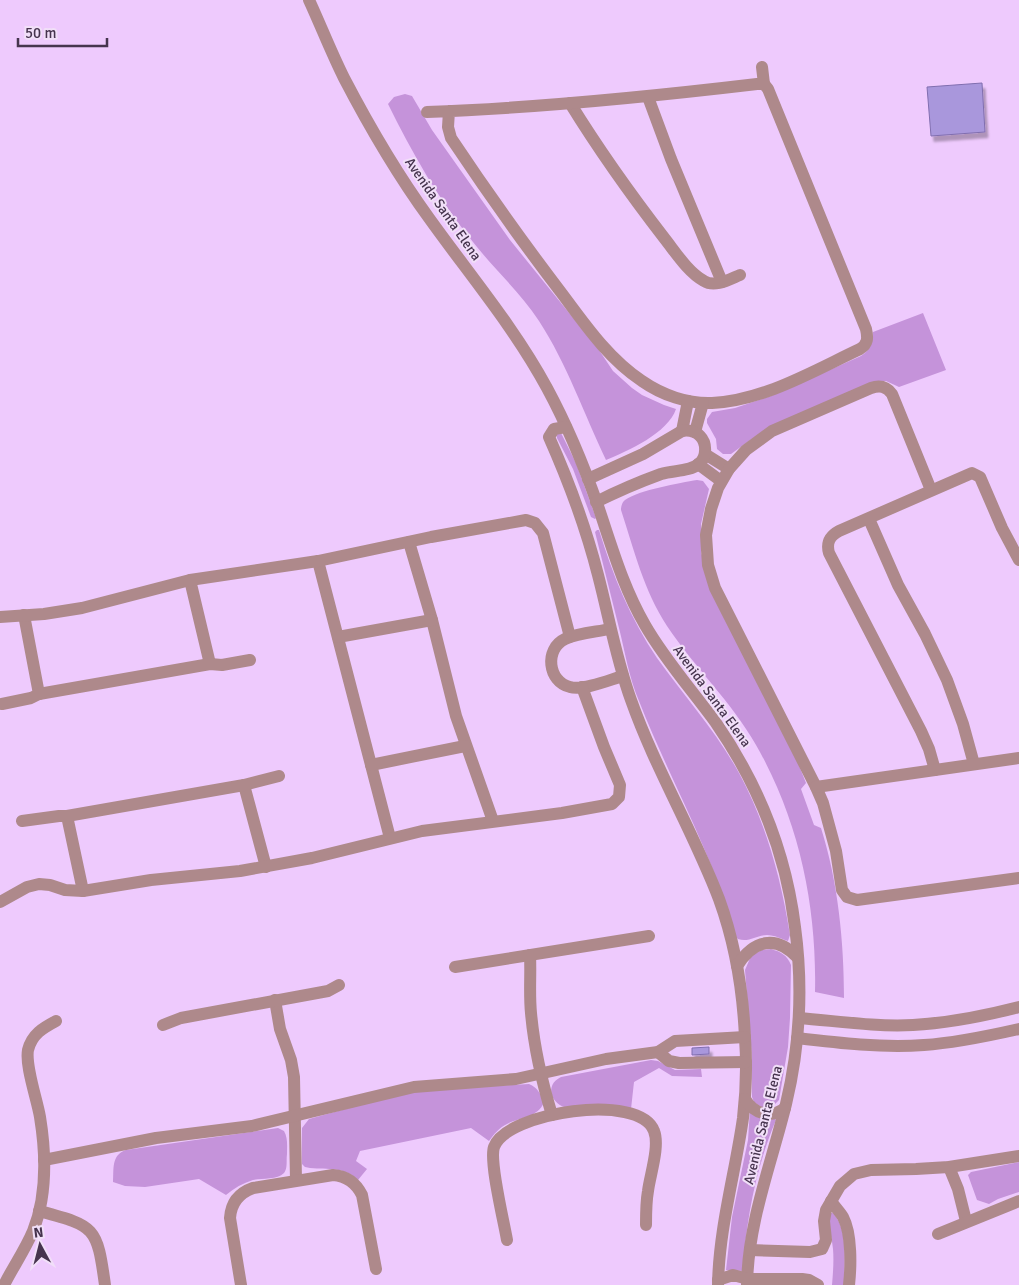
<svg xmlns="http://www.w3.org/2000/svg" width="1019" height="1285" font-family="Signika,sans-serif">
	<defs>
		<filter id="shadow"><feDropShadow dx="3" dy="5.5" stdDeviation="1" flood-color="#0004"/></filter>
	</defs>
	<rect width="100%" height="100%" fill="#eecafd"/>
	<g fill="#c593da">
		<path d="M405,94L412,96L432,130L510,240L599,350L613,371L632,388L642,395L664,405L676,409C668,433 628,451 606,460C584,414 567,364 539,321C520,292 494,269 473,242C439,200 412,153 388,104L394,97Z"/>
		<path d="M923,313L946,370L899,387L886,381H878L753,438L731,454H723L717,449L716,439L707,423V419L712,412L735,408L771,396L861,356C870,350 873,342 873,332Z"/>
		<path d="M561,433L576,463L596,518L595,519L591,517L573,469L557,438V434Z"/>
		<path d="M697,480L703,481L709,489L701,524V553L798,763L806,783L801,789L814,825L821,828C838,882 844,941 844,998L815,992C817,906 799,820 756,745C731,701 695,668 667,626C644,591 634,550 621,510C621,507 622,502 625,500C639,490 680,483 697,480Z"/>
		<path d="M597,530H599C613,576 630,618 657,658C684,696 716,731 739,773C766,823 781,878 790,935L788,941C782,939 774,935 767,935C756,935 749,943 738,939L736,937C713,854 670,780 639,701C629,678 625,652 619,628C611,596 603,564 595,532Z"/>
		<path d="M771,949C781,952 787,955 791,965L790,1018L788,1047L779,1100L772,1107L763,1108L754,1102L752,1097V1057L745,970L751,956L762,950Z"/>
		<path d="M651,1060L658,1061L675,1070L701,1069L702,1077L672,1076L659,1068L634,1082L631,1109L568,1108C551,1105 544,1085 561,1077Z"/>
		<path d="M529,1084C538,1088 540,1093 544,1102C538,1118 520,1117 507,1124C499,1128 494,1134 489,1141L471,1128L360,1151L356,1161L367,1169L358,1180C343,1166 329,1170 310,1168L305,1167L302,1164V1128L309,1119L393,1096L426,1090Z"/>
		<path d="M750,1109L774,1117L776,1120C756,1167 746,1220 743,1271L726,1270L732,1217L748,1140Z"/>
		<path d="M278,1128L284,1131C288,1138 287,1146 287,1154C286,1160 288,1168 284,1173C277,1180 262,1178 253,1180C243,1183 234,1188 226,1195L199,1179L145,1187L125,1186L113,1182C114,1169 111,1155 126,1150Z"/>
		<path d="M1019,1162V1192L998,1199L989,1204L977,1200L968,1175L971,1172Z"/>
		<path d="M831,1213H833C849,1230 844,1263 844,1285H832C833,1273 834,1261 833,1249C832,1237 827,1225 831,1213Z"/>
	</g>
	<g fill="#a997dc" stroke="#806eaf" filter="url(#shadow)">
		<path d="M982,83L985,132L931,136L927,87Z"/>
		<path d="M709,1047V1054L692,1055V1048Z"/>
	</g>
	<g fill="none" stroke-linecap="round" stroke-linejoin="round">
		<g stroke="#ae898b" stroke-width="12">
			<path d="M309,0C321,26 331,52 344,78C369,126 397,174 429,218C469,274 514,327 547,388C567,425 584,466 598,506C612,547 623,587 645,625C665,660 692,690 716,723C758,784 786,854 795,927C803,986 800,1046 786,1104C771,1165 748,1222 747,1285"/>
			<path d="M762,67L764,84"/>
			<path d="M648,97L671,159L722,282"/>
			<path d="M570,103C599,150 631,195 665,239C676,253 688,272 704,281C715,288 730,279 740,275"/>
			<path d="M427,112C538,108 647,97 757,84H764L768,89L866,329C868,338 868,344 860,349C815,370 763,401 712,403C688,404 662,395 642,381C609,359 586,326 563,295C524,244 487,192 451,138L448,127L449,111"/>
			<path d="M566,427L554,429L549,437C569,482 586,528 598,575C609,617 616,659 631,700C655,768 693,831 719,899C735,943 743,991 745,1038C747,1065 746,1092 743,1118C735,1174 719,1228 718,1285"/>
			<path d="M682,431L688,401"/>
			<path d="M695,432L703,403"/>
			<path d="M705,454L729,469"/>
			<path d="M698,464L721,481"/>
			<path d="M588,479L643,454L682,431C688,430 695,431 700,436C707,443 707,457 699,464C689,472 673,470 661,474C639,482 618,491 596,502"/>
			<path d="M931,490L892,394C886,386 880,385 871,388L772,431L746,450L729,469L718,488L711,509L706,535L708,565L715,588L816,787L823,803L836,851L842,890L847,897L857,900L1019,878"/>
			<path d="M869,519L898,585L925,634L947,680L963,724L974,764"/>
			<path d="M409,542L432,620L456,716L493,821"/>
			<path d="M318,561L390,838"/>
			<path d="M190,580L210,664"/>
			<path d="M24,615L39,694"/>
			<path d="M0,617L44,614L82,608L190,580L318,561L431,537L526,520L535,523L543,533L570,637"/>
			<path d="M610,629C596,632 578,633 565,639C544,649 548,682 570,687C583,691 609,680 623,676"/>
			<path d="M338,637L432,620"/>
			<path d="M2,704L31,698L39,694L210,664L222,665L250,660"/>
			<path d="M371,765L465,746"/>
			<path d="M935,770L929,749L921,731L829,553C826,542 830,536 839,531L972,473L980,477L1002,528L1019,560"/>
			<path d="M244,785L266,867"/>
			<path d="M816,787L1019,758"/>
			<path d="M67,816L83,891"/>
			<path d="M22,821L59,816H67L244,785L279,776"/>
			<path d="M0,902L27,887L39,884L50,885L65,890L83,891L151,880L240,871L312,858L422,831L562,813L612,804L619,797L620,785L604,747L582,687"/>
			<path d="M530,955C531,974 529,993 531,1013C534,1047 542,1082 552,1115"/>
			<path d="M737,966C753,940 776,934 798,958"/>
			<path d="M455,967L649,936"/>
			<path d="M275,1000L280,1029L291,1060L294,1077L296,1180"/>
			<path d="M799,1018C837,1021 875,1027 913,1025C949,1023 984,1016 1019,1007"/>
			<path d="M163,1025L181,1018L328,991L339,985"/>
			<path d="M797,1038C839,1043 882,1048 924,1045C956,1043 988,1036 1019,1029"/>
			<path d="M658,1052L669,1061L679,1063L746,1062"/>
			<path d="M745,1099C754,1114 771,1119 785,1108"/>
			<path d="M44,1160L156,1138L252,1126L414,1087L516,1079L606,1059L658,1052L675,1041L745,1037"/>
			<path d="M949,1167L958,1189L966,1221"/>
			<path d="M831,1201C835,1207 840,1212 843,1217C852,1234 851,1267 849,1285"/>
			<path d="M39,1211C95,1226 97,1226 105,1285"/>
			<path d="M938,1234L1019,1201"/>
			<path d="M507,1240C504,1222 489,1161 494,1147C506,1112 640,1092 654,1131C660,1146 650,1175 648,1191C646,1202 646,1213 646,1225"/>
			<path d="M750,1250L810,1252L822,1249L826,1240L824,1221L826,1210L840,1186L854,1174L871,1170L916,1169L949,1167L1019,1156"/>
			<path d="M718,1280L733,1275L748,1279H802L809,1280L818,1285"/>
			<path d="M4,1285C13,1267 25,1250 33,1231C47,1196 46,1154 40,1117C37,1099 25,1066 28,1050C32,1034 43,1028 56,1021"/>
			<path d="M241,1285L230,1218C231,1203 239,1193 253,1188L333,1175C347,1176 356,1183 362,1195L376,1269"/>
		</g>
	</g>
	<g text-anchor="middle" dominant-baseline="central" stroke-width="4" stroke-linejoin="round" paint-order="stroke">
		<g font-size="14" fill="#46344e" stroke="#f1dff8">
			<text transform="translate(443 209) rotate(55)">Avenida Santa Elena</text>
			<text transform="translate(712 696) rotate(54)">Avenida Santa Elena</text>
			<text transform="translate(763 1125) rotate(-76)">Avenida Santa Elena</text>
		</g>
	</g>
	<g transform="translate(40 1245) rotate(353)" stroke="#f1dff8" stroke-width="4" paint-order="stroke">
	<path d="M0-4L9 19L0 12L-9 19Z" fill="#46344e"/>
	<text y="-8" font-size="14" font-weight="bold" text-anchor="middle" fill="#46344e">N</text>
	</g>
	<path d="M18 38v8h89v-8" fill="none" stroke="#46344e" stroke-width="2.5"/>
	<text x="25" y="38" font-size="15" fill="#46344e" stroke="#f1dff8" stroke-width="4" paint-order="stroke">50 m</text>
</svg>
